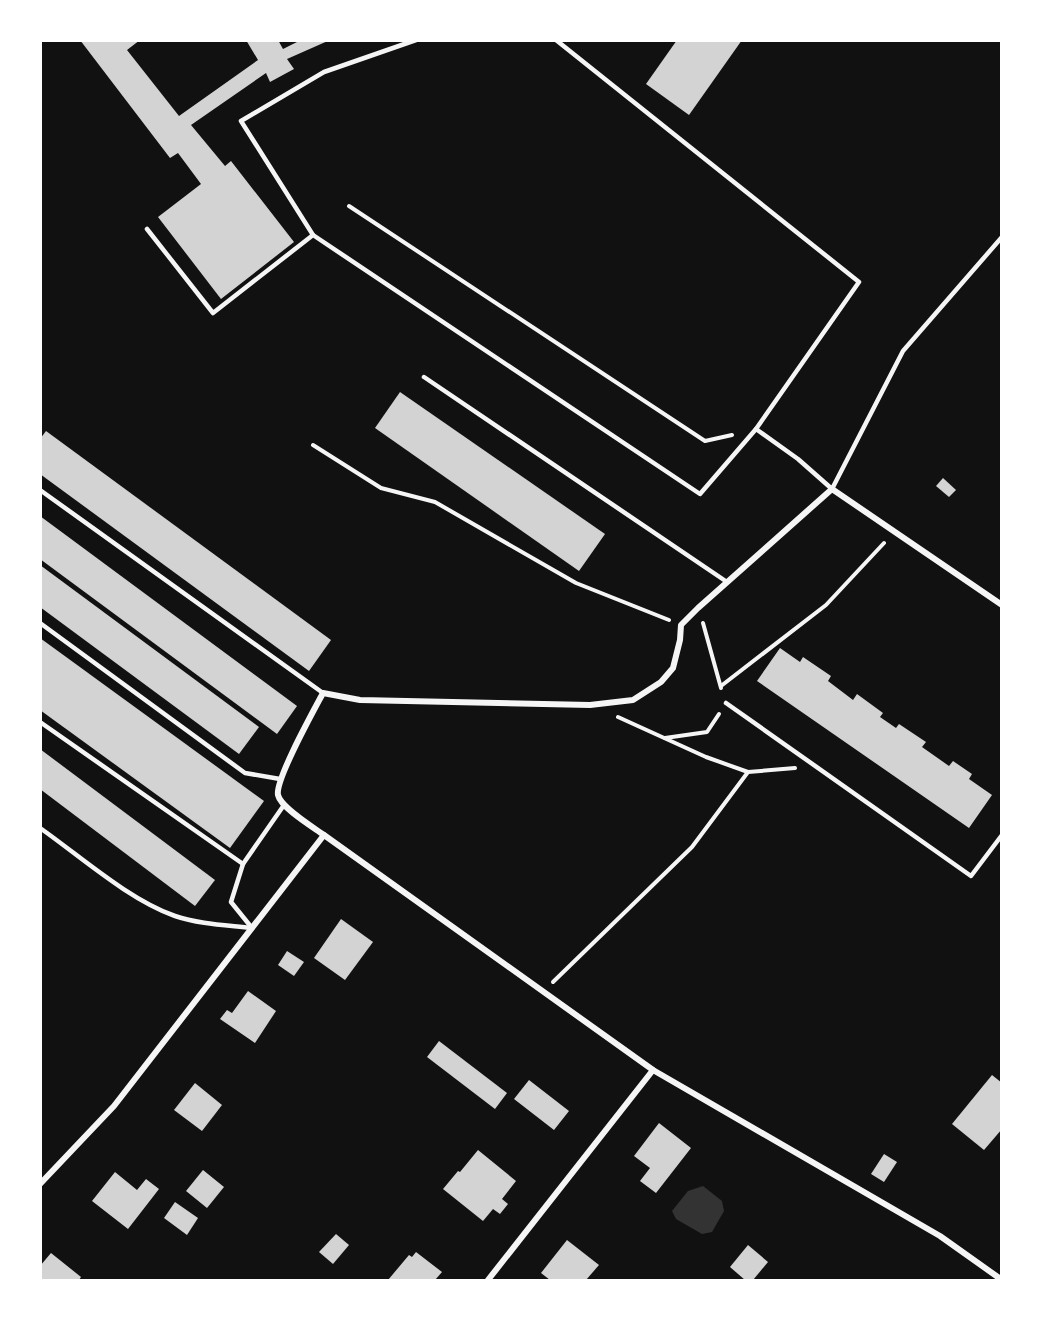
<svg xmlns="http://www.w3.org/2000/svg" width="1042" height="1321" font-family="Montserrat,sans-serif">
	<rect width="100%" height="100%" fill="#111"/>
	<path fill="#333" d="M703,1186L722,1201L724,1211L712,1232L702,1234L676,1219L672,1211L688,1191Z"/>
	<g fill="#d3d3d3">
		<path d="M80,40H140L127,50L179,116L258,60L246,40H278L283,49L301,40H330L287,59L294,69L270,82L266,73L191,125L225,166L231,161L294,242L221,299L158,217L201,184L178,153L170,158Z"/>
		<path d="M677,40H742L689,115L646,84Z"/>
		<path d="M400,392L605,534L579,571L375,428Z"/>
		<path d="M46,431L331,640L309,671L40,474V439Z"/>
		<path d="M943,478L956,490L949,497L936,486Z"/>
		<path d="M40,516L297,706L277,734L40,559Z"/>
		<path d="M40,565L259,727L239,754L40,607Z"/>
		<path d="M40,638L264,801L230,848L40,710Z"/>
		<path d="M780,648L800,662L803,657L831,676L828,681L853,700L857,694L883,713L880,717L896,728L899,724L926,742L922,747L949,766L953,761L972,774L969,779L992,795L969,828L757,681Z"/>
		<path d="M40,749L215,880L195,906L40,789Z"/>
		<path d="M341,919L373,942L345,980L314,958Z"/>
		<path d="M287,951L304,962L294,976L278,965Z"/>
		<path d="M248,991L276,1011L255,1043L220,1019L227,1010L232,1013Z"/>
		<path d="M439,1041L507,1093L495,1109L427,1057Z"/>
		<path d="M992,1075L1002,1083V1129L984,1150L952,1124Z"/>
		<path d="M529,1080L569,1111L554,1130L514,1099Z"/>
		<path d="M195,1083L222,1105L202,1131L174,1110Z"/>
		<path d="M659,1123L691,1148L656,1193L640,1181L650,1168L634,1156Z"/>
		<path d="M478,1150L516,1181L502,1199L508,1204L500,1214L493,1209L483,1221L443,1189L458,1171L460,1172Z"/>
		<path d="M884,1154L897,1162L884,1182L871,1174Z"/>
		<path d="M203,1170L224,1187L207,1208L186,1191Z"/>
		<path d="M115,1172L137,1190L146,1179L159,1189L128,1229L92,1201Z"/>
		<path d="M175,1202L198,1218L187,1235L164,1218Z"/>
		<path d="M336,1234L349,1245L333,1264L319,1252Z"/>
		<path d="M567,1240L599,1265L586,1280H550L541,1273Z"/>
		<path d="M748,1245L768,1262L753,1280H745L730,1267Z"/>
		<path d="M416,1252L442,1272L435,1280H388L409,1255L412,1257Z"/>
		<path d="M51,1253L81,1277L79,1280H40V1266Z"/>
	</g>
	<g fill="none" stroke-linecap="round" stroke-linejoin="round">
		<g stroke="#f5f5f5" stroke-width="4">
			<path d="M349,206L705,441L732,435"/>
			<path d="M313,445L381,488L435,502L576,583L669,620"/>
			<path d="M703,623L721,688"/>
			<path d="M721,686L826,605L884,543"/>
			<path d="M618,717L706,757L748,772L795,768"/>
			<path d="M665,738L707,732L719,714"/>
			<path d="M553,982L692,847L748,772"/>
		</g>
		<g stroke="#f5f5f5" stroke-width="4.5">
			<path d="M556,40L859,282L756,429"/>
			<path d="M147,229L213,313L313,235L700,494L756,429L798,459L832,489L903,351L1002,237"/>
			<path d="M313,235L241,121L324,72L416,40"/>
			<path d="M424,377L727,582"/>
			<path d="M40,490L323,693"/>
			<path d="M40,623L245,773L280,779"/>
			<path d="M726,703L971,876L1002,835"/>
			<path d="M40,722L243,864"/>
			<path d="M40,828C80,856 129,900 175,916C199,924 226,925 252,928"/>
			<path d="M252,928L231,902L243,864L284,805"/>
		</g>
		<g stroke="#f5f5f5" stroke-width="6">
			<path d="M1002,605L832,489L698,608L681,625L680,640L673,668L661,682L633,700L590,705L360,700L323,693C314,710 275,780 278,795C281,808 313,827 324,835L653,1070L940,1236L1002,1280"/>
			<path d="M40,1184L114,1106L324,835"/>
			<path d="M488,1280L653,1070"/>
		</g>
	</g>
	<rect width="1042" height="1321" fill="none" stroke="#ffffff" stroke-width="84"/>
</svg>
